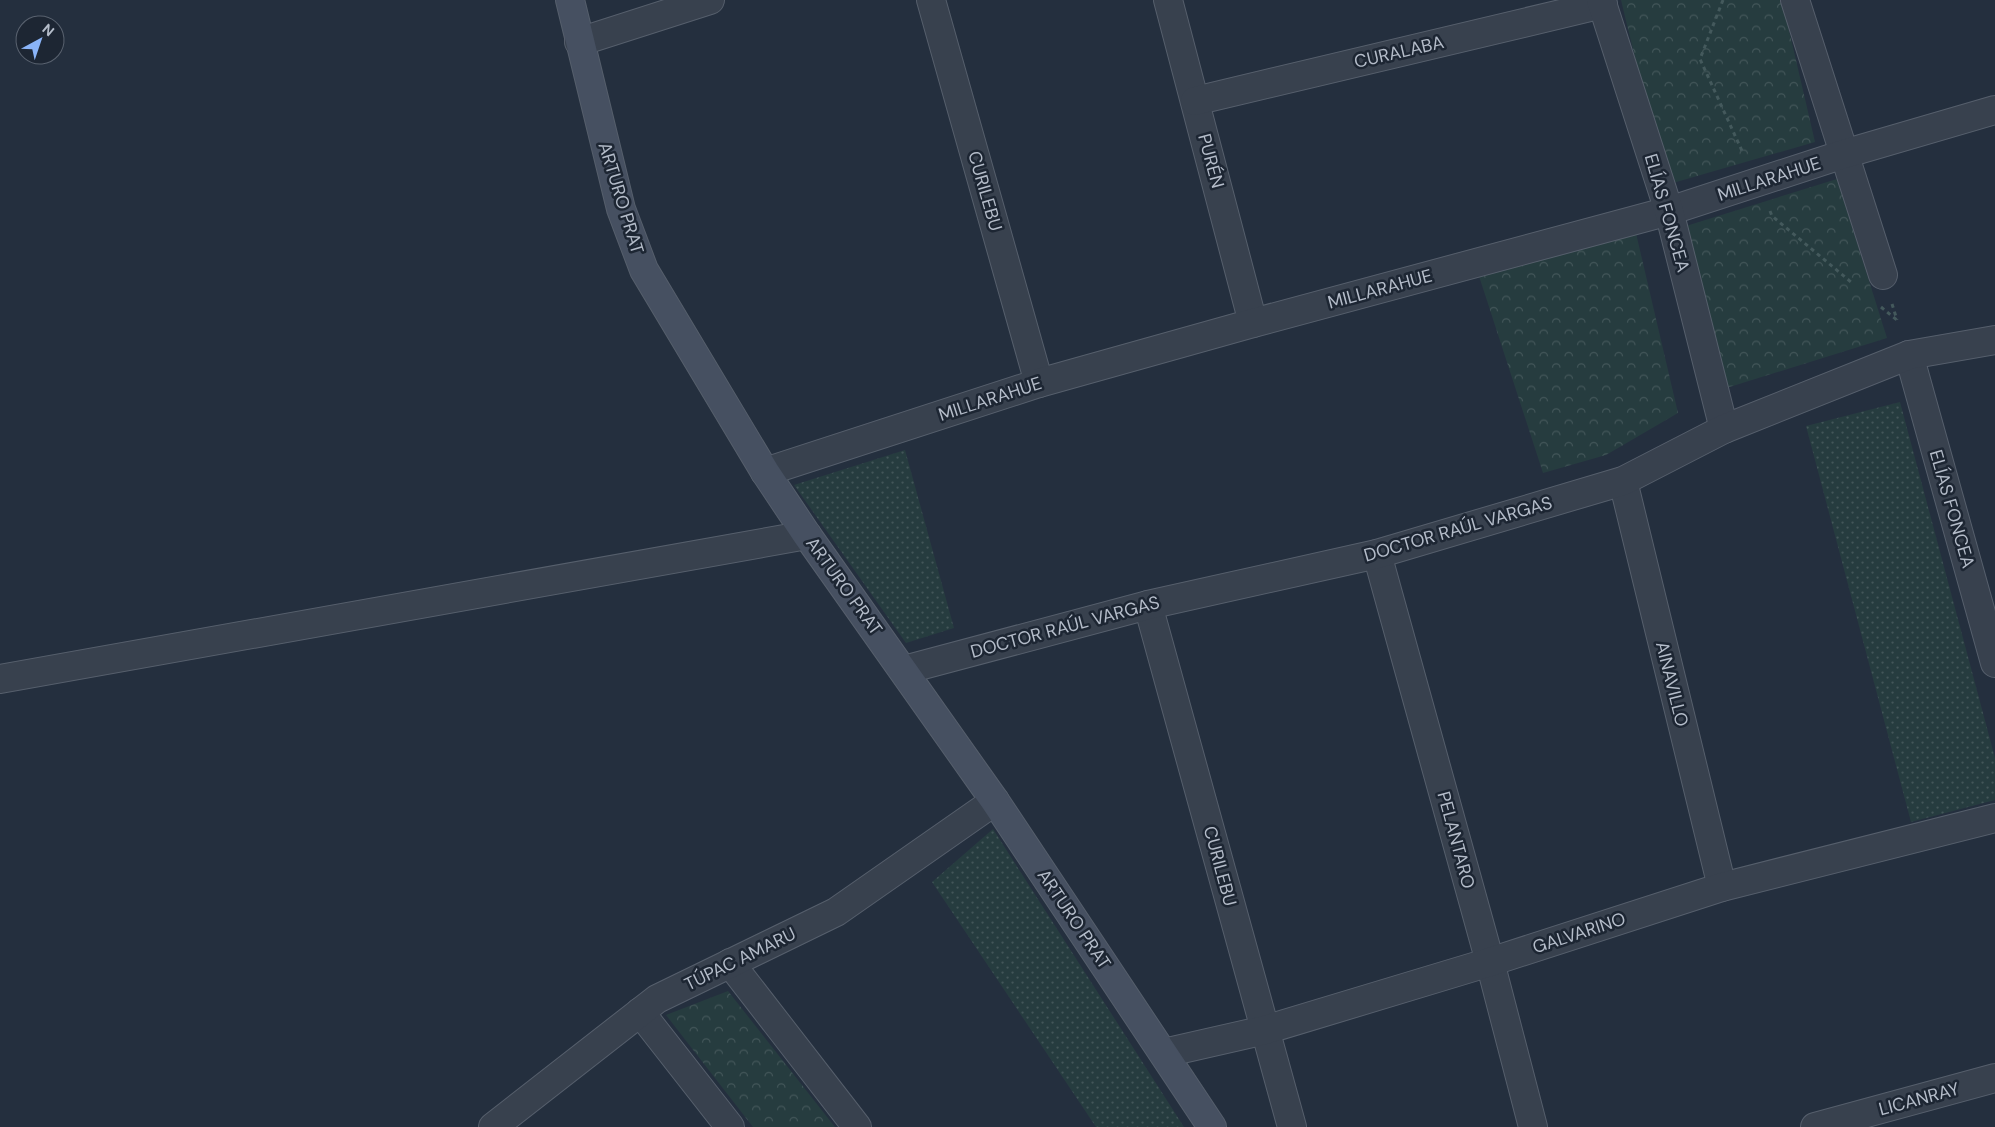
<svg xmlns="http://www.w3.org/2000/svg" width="1995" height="1127" font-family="'DM Sans',sans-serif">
	<defs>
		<pattern id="grass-dots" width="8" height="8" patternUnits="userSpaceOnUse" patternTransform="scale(1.25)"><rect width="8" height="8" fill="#263c3f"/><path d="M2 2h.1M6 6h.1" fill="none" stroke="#435659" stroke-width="1.8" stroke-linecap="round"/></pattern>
		<pattern id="park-crowns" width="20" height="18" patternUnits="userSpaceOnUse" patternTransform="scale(1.25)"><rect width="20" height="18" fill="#263c3f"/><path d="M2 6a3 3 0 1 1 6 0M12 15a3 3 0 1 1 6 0" fill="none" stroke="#435659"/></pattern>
	</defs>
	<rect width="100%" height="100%" fill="#242f3e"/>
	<g fill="url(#grass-dots)">
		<path d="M1900,402L1995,758V800L1911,822L1806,426Z"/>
		<path d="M905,450L954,628L906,643L794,485Z"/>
		<path d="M993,829L1184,1127H1096L932,882Z"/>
	</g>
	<g fill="url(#park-crowns)">
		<path d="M1621,0H1782L1815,142L1666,185Z"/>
		<path d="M1837,179L1887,338L1720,390L1670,231Z"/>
		<path d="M1635,229L1678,413L1606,455L1543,473L1478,273Z"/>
		<path d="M728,991L835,1127H753L666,1015Z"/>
	</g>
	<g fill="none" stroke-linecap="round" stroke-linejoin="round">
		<defs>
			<g id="minor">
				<path d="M931,0L1039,383"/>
				<path d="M1168,0L1253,323"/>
				<path d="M1795,0L1883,275"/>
				<path d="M579,42L710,0"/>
				<path d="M1195,101L1603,4"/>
				<path d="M1909,355L1995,663"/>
				<path d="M765,472L1039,383L1253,323L1669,211L1844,154L1995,110"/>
				<path d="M1623,481L1722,887"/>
				<path d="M1377,554L1490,962L1533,1127"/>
				<path d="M1148,605L1292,1127"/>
				<path d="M0,679L807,535"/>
				<path d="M730,963L857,1127"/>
				<path d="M640,1012L730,1127"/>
				<path d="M1164,1053L1265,1030L1490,962L1722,887L1995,818"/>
				<path d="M493,1127L657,999L836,912L995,801"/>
				<path d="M1815,1127L1995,1078"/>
			</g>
			<g id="tertiary">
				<path d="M1601,0L1669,211L1724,429"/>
				<path d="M904,670L1148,605L1377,554L1623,481L1724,429L1909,355L1995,340"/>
			</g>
			<path id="secondary" d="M570,0L621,209L644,270L765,472L807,535L995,801L1212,1127"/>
		</defs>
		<use href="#minor" stroke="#565f6c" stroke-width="30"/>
		<use href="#tertiary" stroke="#565f6c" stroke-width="30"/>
		<use href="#secondary" stroke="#565f6c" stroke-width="30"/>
		<g stroke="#44595c" stroke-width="3" stroke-dasharray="4 4" stroke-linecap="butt">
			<path d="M1723,0L1700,59L1743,153"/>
			<path d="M1770,211L1772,216L1851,282"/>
			<path d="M1892,304L1897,320"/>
			<path d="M1881,307L1898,321"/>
		</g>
		<use href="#minor" stroke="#38414e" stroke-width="28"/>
		<use href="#tertiary" stroke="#38414e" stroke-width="28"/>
		<use href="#secondary" stroke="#465061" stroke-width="28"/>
	</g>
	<g text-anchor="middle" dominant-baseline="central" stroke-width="5" stroke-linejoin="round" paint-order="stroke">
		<g font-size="18" fill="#b4bcc9" stroke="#1d2633">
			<text transform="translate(1399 52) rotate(-13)">CURALABA</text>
			<text transform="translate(1211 161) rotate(75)">PURÉN</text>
			<text transform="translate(1769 179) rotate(-18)">MILLARAHUE</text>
			<text transform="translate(985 191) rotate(74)">CURILEBU</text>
			<text transform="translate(621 198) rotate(73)">ARTURO PRAT</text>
			<text transform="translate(1667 213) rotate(74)">ELÍAS FONCEA</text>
			<text transform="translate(1380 289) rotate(-15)">MILLARAHUE</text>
			<text transform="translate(990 399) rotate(-18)">MILLARAHUE</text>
			<text transform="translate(1952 509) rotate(74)">ELÍAS FONCEA</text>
			<text transform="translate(1458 529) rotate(-16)">DOCTOR RAÚL VARGAS</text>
			<text transform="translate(844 586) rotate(54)">ARTURO PRAT</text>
			<text transform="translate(1065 627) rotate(-15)">DOCTOR RAÚL VARGAS</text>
			<text transform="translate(1672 684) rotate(76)">AINAVILLO</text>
			<text transform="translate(1456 840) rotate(75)">PELANTARO</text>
			<text transform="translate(1220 866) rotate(75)">CURILEBU</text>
			<text transform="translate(1074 919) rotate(56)">ARTURO PRAT</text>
			<text transform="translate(1579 933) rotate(-18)">GALVARINO</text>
			<text transform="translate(740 959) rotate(-26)">TÚPAC AMARU</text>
			<text transform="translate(1919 1099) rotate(-15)">LICANRAY</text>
		</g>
	</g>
	<g transform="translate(40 40) rotate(40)"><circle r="24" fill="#1d2633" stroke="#59626f"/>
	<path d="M0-4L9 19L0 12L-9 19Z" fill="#8ab4f8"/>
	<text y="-8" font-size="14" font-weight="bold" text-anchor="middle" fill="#b4bcc9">N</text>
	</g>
</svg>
